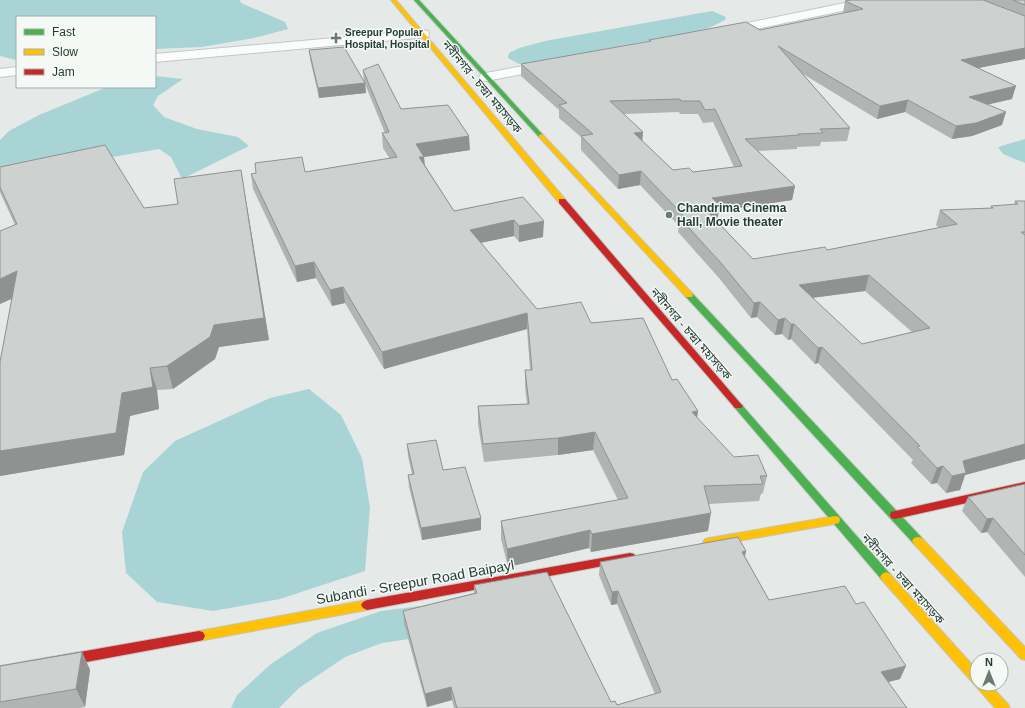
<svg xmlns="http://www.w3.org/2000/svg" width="1025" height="708" font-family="Helvetica,'Noto Sans Bengali',sans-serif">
	<rect width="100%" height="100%" fill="#e5eae8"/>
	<g fill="#a8d4d6">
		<path d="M0,0H240L241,3L285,22L288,29L254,38L202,47L155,49V17H17L16,60L0,56Z"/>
		<path d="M712,11L726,17L725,20L711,27L695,32L529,63L519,64L508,58L509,53L519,48L545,41Z"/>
		<path d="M155,76L183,79L158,96L153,105L164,117L197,129L238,137L249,146L182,179L171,157L159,149L101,159L0,184V140L9,131L39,115L107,87H155Z"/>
		<path d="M1025,139V163L1003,154L998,147Z"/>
		<path d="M309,389L341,415L362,458L370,508L365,571L280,599L213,611L157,602L126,573L122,532L143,472L175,441L270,398Z"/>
	</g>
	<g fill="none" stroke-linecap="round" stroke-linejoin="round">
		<path fill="#a8d4d6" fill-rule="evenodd" d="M436,604C449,609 454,613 460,625L454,636L441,641L429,636L382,643L345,657L299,688L279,708H231L237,695L271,664L317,633L381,611Z"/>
		<defs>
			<g id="street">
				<path d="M859,0H882L876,4L723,36L717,32L723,28Z"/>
				<path d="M423,30L428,31L429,34L428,37L155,62V54Z"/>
				<path d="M549,61L554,62L556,65L554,68L486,81L481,80L479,77L481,74L486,73Z"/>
				<path d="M17,67V75L0,77V69Z"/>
			</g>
			<g id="fast">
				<path d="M414,0H419L543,135V137H539Z"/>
				<path d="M686,293H692L922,538L924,541L922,544L918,545L914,544L686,297L685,295Z"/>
				<path d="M738,403L741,404L890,574L892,577L890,580L886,582L882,580L735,408L733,406L735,404Z"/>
			</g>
			<g id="slow">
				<path d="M391,0H396L565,199V203H559Z"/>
				<path d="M541,134L543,135L692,293L693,295L692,297H686L539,137V135Z"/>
				<path d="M835,516L839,517L840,520L839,523L835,524L709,546L705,545L703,542L705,539L709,538Z"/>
				<path d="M918,537L922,538L1025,647V660L1021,659L914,544L912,541L914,538Z"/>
				<path d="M886,572L890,574L977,670V684H989L1008,704L1010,708H995L882,580L880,577L882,574Z"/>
				<path d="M367,600L371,602L373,605L371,608L367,610L199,641L195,640L193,636L195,632L199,631Z"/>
			</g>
			<g id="jam">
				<path d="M559,199H565L741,404L743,406L741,408H735L559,203Z"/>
				<path d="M1025,482V490L895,519L891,518L890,515L891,512L895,511Z"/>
				<path d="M630,553L634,554L636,557L634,560L630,561L367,610L363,608L361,605L363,602L367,600Z"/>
				<path d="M199,631L203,632L205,636L203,640L199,641L0,678V666Z"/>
			</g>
		</defs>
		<use href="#street" stroke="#c2c7c5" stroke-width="2"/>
		<use href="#fast" stroke="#c1c8c5" stroke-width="2"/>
		<use href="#slow" stroke="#c1c8c5" stroke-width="2"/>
		<use href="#jam" stroke="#c1c8c5" stroke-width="2"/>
		<use href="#street" fill="#fbfcfc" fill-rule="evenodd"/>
		<use href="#fast" fill="#4caf50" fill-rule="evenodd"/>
		<use href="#slow" fill="#ffc107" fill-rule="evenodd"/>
		<use href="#jam" fill="#c62828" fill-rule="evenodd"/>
	</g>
	<g fill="#b0b4b2" fill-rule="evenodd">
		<path d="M851,0H1025V59L978,68L1012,99L987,104L1002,125L972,136L952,139L905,112L877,119L803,74L850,128L847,141L821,142L820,146L797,147V149L758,151L795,186L792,200L719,211L717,220H716L753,259L827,250L939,228L936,225L940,210L990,209L991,206L1014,205L1015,201H1025V459L965,475L960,490L946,493L937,483L931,484L911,463L913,460L818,363L815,364L791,339L788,340L782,334L775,335L757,317L751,318L719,278L678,232L679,226L640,185L618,189L581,150V137L559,118V110L521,76V64L649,42V40L760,30L844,13H843L845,1ZM679,112L680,114H698L703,123L713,122L734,167L693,172L673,170L642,142L623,114ZM865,291L912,332L862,344L812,298Z"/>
		<path d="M309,50L364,83L363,70L401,109L470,150L424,157L425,165L454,211L523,197L543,237L519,242L514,236L481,243L537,309L591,323L672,380L697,418L734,457L767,476L763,493L761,494L759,501L709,504L708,531L591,552L589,548L508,567L501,539V521L618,500L593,450L558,455L484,462L478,424V406L527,404L525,387V370H530L527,329L384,369L345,303L332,306L316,278L297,282L253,189L251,174L305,172L390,159L383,148L382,133H385L365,84L366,93L319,98L310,59Z"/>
		<path d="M0,167L144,208L178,204L241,170L269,340L219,347L215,359L173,389L157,390L159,409L130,416L124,455L0,476V362L12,298L0,304L15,225L0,192Z"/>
		<path d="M407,444L443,470L481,518V530L422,540L409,487L408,475L412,474L408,456Z"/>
		<path d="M1025,484V577L987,532L981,533L962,511L968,497Z"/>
		<path d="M746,551L745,556L769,600L900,679L888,682L907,708H454L452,700L427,707L404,624L403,611L474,593V585L611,702L617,705L655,694L617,604L611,605L599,575L600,562Z"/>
		<path d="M82,652L90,670L85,707L79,708H0V666Z"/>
	</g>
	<g fill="#909291">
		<path d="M1025,48V59L958,72L961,60Z"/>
		<path d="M365,83L366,93L319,98L318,88Z"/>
		<path d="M1016,86L1012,99L965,110L969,97Z"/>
		<path d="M908,100L905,112L877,119L880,106Z"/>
		<path d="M1006,112L1002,125L972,136L952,139L956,126Z"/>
		<path d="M643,132L642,145L634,133Z"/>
		<path d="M469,136L470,150L424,157L425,171L420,172L416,144Z"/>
		<path d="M241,170L269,340L219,347L215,359L173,389L167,366Z"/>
		<path d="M641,171L640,185L618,189L619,175Z"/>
		<path d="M795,186L792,200L719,211L717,220L702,222L704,208L712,198Z"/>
		<path d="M514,220V236L470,245V230Z"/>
		<path d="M544,221L543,237L519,242V226Z"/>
		<path d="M314,262L316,278L297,282L295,266Z"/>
		<path d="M17,271L25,293L0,304V279Z"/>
		<path d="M869,275L865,291L795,300L799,285Z"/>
		<path d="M343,287L345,303L332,306L330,290Z"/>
		<path d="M760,302L757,317L751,318L754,303Z"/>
		<path d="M527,313V329L384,369L382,352Z"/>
		<path d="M785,318L782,334L775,335L778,320Z"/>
		<path d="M791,324H794L791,339L788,340Z"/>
		<path d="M822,347L818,363L815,364L818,348Z"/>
		<path d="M150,368L157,390L159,409L130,416L124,455L0,476V451Z"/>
		<path d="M698,411L696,428L692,412Z"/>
		<path d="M595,432L593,450L558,455V438Z"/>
		<path d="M1025,444V459L965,475L960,490L946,493L952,476L963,461Z"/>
		<path d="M943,466L937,483L931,484L937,468Z"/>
		<path d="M711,513L708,531L591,552L592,534Z"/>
		<path d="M481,518V530L422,540L421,528Z"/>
		<path d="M993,518L987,532L981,533L987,519Z"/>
		<path d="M590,530L589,548L508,567L507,549Z"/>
		<path d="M746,551L743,564L742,552Z"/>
		<path d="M618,591L617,604L611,605L612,592Z"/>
		<path d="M82,652L90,670L85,707L76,689Z"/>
		<path d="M906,666L900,679L876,685L881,672Z"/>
		<path d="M451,687L452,700L427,707L425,694Z"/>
	</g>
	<g fill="#cdd1cf" stroke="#909291" fill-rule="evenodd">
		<path d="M851,0H983L1025,16V48L961,60L1016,86L969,97L1006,112L976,123L956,126L908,100L880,106L778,46L850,128L820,129L823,133L798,134L799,135L745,139L795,186L712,198L720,205L704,208L753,259L825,247L827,250L957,224L940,210L993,208L991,206L1018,204L1015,201H1025V232H1021L1025,235V444L963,461L966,473L952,476L943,466L937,468L917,447L920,446L822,347L818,348L794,324H791L785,318L778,320L760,302L754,303L721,263L680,218L685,217L641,171L619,175L581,136L593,134L559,105L567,103L521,64L651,41L649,40L746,22L760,30L863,9L845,1ZM680,99L681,101H700L705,110L715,109L742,166L693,172L689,168L673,170L634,133L643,132L610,101ZM869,275L930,328L862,344L799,285Z"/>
		<path d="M1013,0H1025V5Z"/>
		<path d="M344,47L365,83L318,88L309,50Z"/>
		<path d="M378,64L401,109L448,105L469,136L416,144L424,157H419L454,211L523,197L544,221L519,226L514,220L470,230L537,309L581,302L591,323L643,318L672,380L677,379L698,411L692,412L734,457L758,455L767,476H760L763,484L704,486L711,513L592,534L590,530L507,549L501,521L628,498L595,432L558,438L483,444L478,406L529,404L525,370H532L527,313L382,352L343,287L330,290L314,262L295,266L251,174L256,173L255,163L302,157L305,172L397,157L382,133L389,132L363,70Z"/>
		<path d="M105,145L144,208L178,204L174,179L241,170L264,318L214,325L210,337L167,366L150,368L153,387L122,393L116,433L0,451V362L17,271L0,279V231L17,224L0,187V167Z"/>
		<path d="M436,440L443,470L465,467L481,518L421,528L408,475L414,474L407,444Z"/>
		<path d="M1025,484V555L993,518L987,519L968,497Z"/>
		<path d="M738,537L746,551L742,552L769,600L845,586L856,604L864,602L906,666L881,672L907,708H457L451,687L425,694L403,611L477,593L474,585L547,572L611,702L615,701L617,705L661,692L618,591L612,592L600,562Z"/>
		<path d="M82,652L76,689L0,702V666Z"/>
	</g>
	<g fill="#687a73" stroke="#f4f9f6" stroke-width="1.5">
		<path d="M334 32h4v4h4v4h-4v4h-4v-4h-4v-4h4z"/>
		<circle cx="669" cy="215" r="4"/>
	</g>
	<g text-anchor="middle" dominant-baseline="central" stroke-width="3" stroke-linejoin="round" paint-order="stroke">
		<g font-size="10" font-weight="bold" fill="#243d34" stroke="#f4f9f6" text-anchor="start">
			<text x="345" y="32">Sreepur Popular<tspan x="345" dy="12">Hospital, Hospital</tspan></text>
		</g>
		<g font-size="12" fill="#243d34" stroke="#f4f9f6">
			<text transform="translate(482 87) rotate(50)">নবীনগর - চন্দ্রা মহাসড়ক</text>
			<text transform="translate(691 334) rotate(49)">নবীনগর - চন্দ্রা মহাসড়ক</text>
			<text transform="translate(903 579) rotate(48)">নবীনগর - চন্দ্রা মহাসড়ক</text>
		</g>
		<g font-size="12" font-weight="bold" fill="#243d34" stroke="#f4f9f6" text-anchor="start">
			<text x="677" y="208">Chandrima Cinema<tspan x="677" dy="14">Hall, Movie theater</tspan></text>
		</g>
		<g font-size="14" fill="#243d34" stroke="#f4f9f6">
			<text transform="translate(415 582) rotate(-10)">Subandi - Sreepur Road Baipayl</text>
		</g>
	</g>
	<rect x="16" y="16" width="140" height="72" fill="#f4f9f6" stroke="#a1aea8"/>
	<rect x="24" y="29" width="20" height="6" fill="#4caf50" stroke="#a1aea8"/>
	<text x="52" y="36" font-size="12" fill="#243d34">Fast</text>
	<rect x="24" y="49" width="20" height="6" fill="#ffc107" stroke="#a1aea8"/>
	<text x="52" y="56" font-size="12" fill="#243d34">Slow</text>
	<rect x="24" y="69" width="20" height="6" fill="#c62828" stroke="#a1aea8"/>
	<text x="52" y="76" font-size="12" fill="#243d34">Jam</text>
	<g transform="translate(989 672)"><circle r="19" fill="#f4f9f6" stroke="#a1aea8"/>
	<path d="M0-3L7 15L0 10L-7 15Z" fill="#687a73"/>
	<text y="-6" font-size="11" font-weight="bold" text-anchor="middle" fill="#243d34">N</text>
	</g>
</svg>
